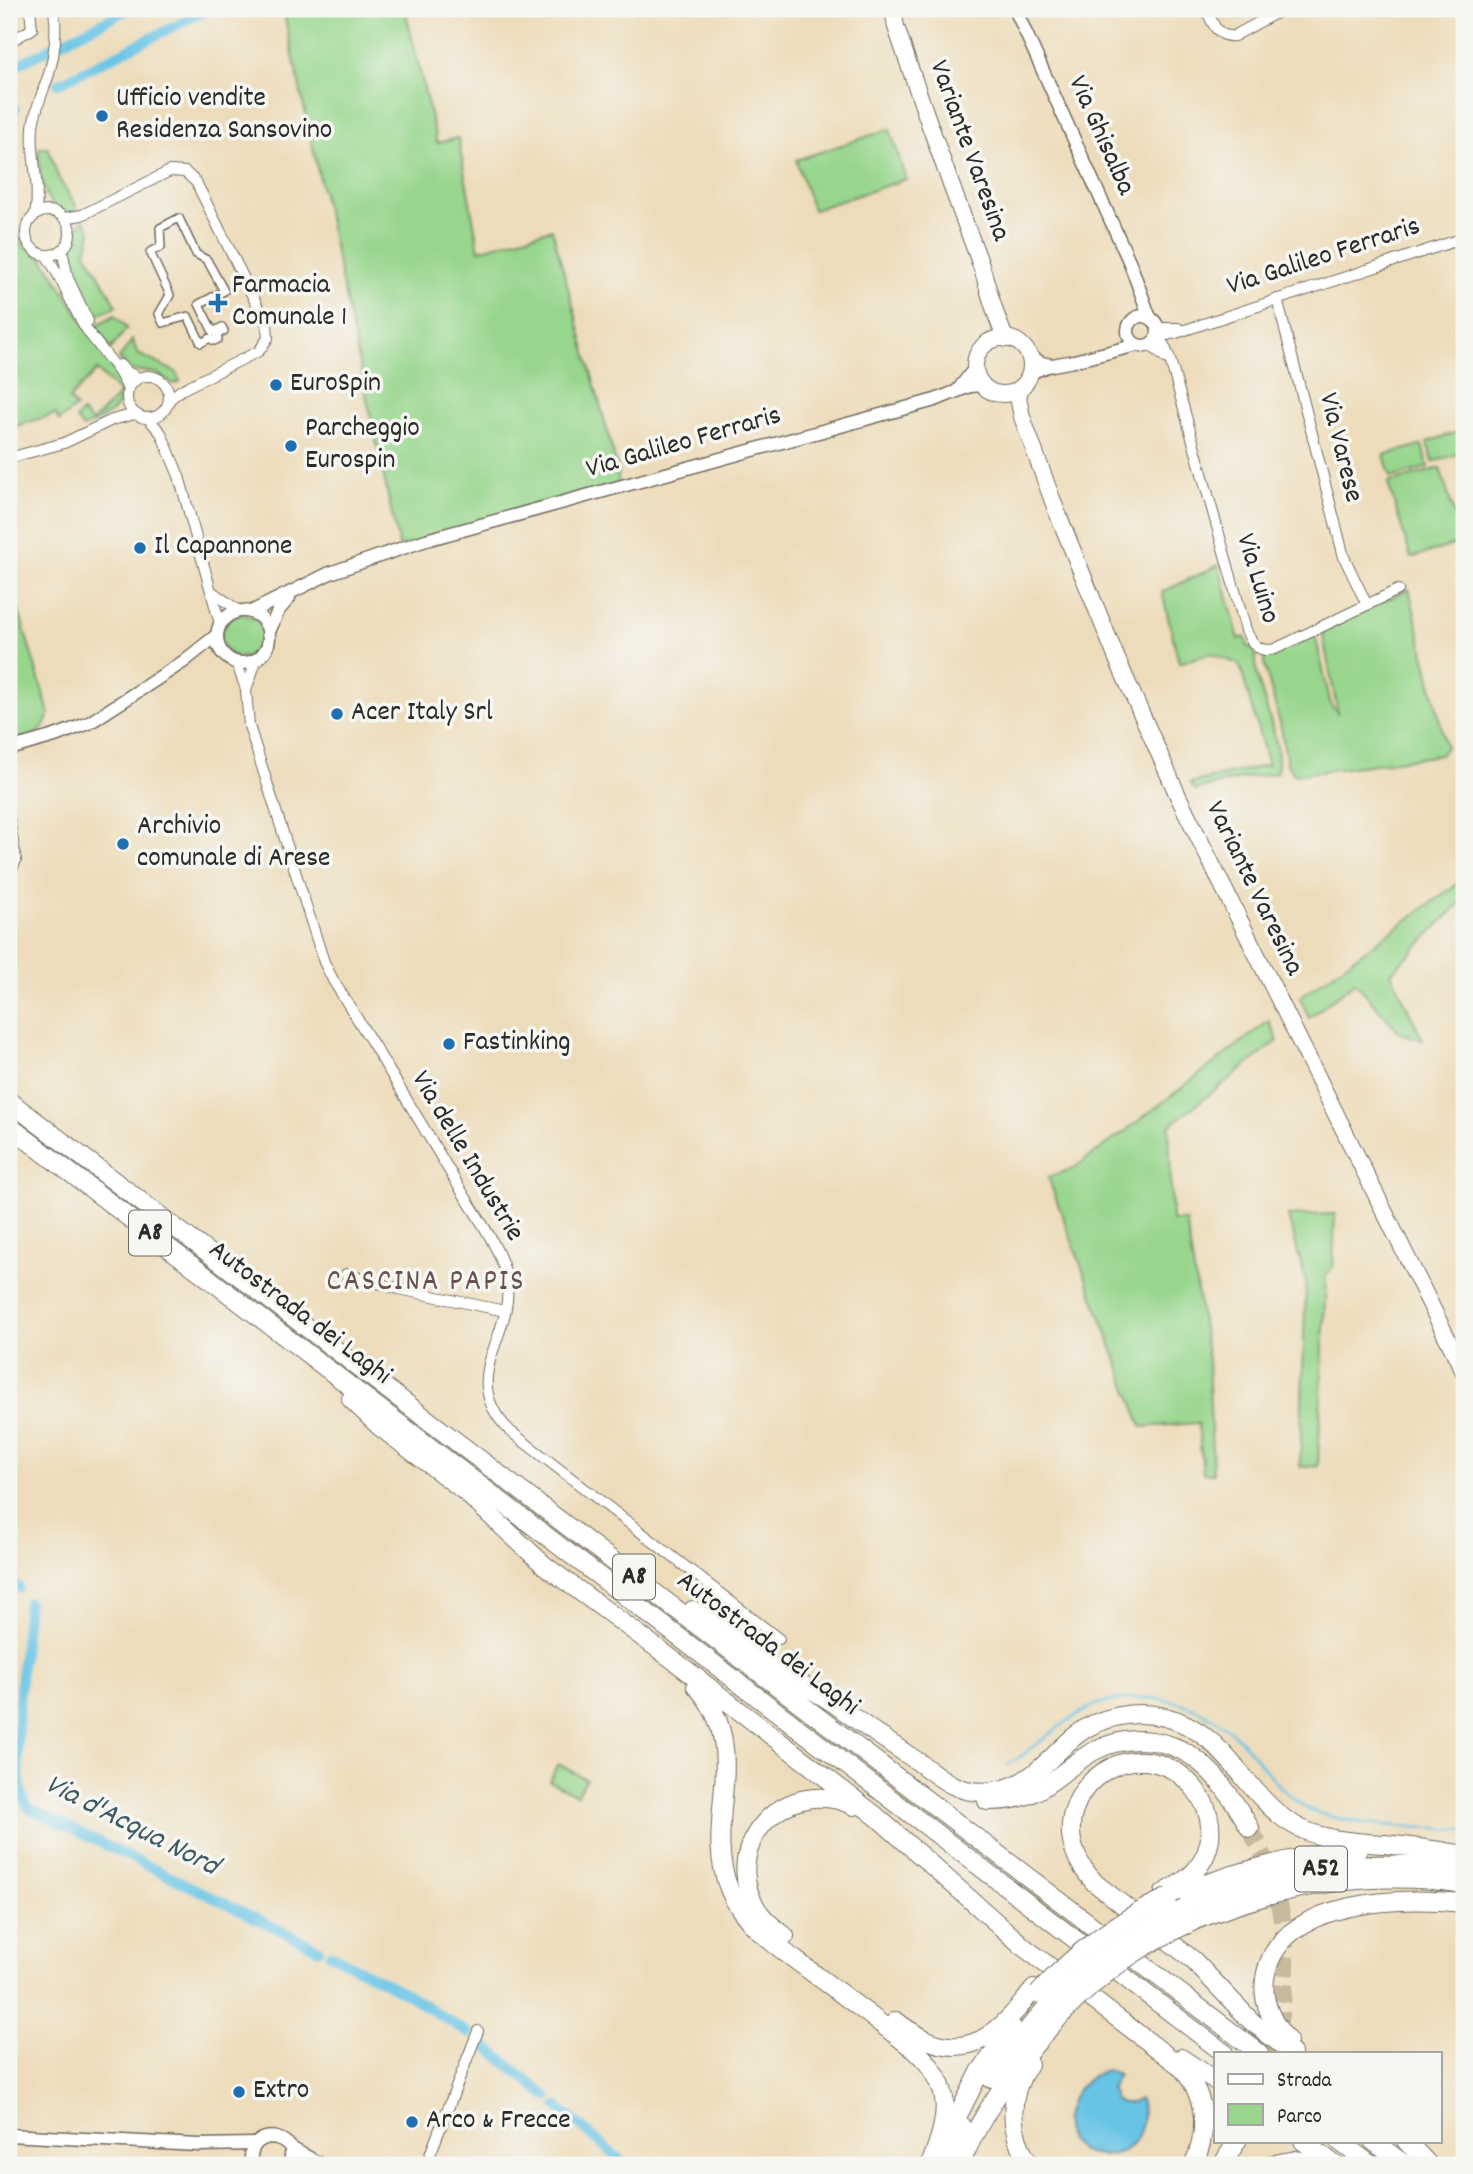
<svg xmlns="http://www.w3.org/2000/svg" width="1473" height="2174" font-family="Dekko,sans-serif">
	<rect width="100%" height="100%" fill="#f6f6f2"/>
	<filter id="ink" filterUnits="userSpaceOnUse"><feTurbulence type="fractalNoise" baseFrequency=".0143" numOctaves="2"/><feDisplacementMap in="SourceGraphic" scale="14" xChannelSelector="R" yChannelSelector="G"/><feConvolveMatrix kernelMatrix="1 2 1 2 8 2 1 2 1" color-interpolation-filters="sRGB"/></filter>
	<filter id="wash" filterUnits="userSpaceOnUse"><feTurbulence type="fractalNoise" baseFrequency=".00686" numOctaves="4" result="noise"/><feDisplacementMap in="SourceGraphic" scale="28" xChannelSelector="R" yChannelSelector="G"/><feGaussianBlur stdDeviation="1.57" result="paint"/><feColorMatrix in="noise" values="0 0 0 0 0 0 0 0 0 0 0 0 0 0 0 0 0 1.4 0 .05"/><feComposite in="paint" operator="in"/></filter>
	<g filter="url(#wash)">
		<rect width="100%" height="100%" fill="#eddcba"/>
		<g fill="#97d68c" stroke="#61805c" stroke-width="2">
			<path d="M283,9H405L437,143L458,138L479,250L552,229L619,474L618,477L619,485L399,547Z"/>
			<path d="M890,129L906,179L813,210L796,160Z"/>
			<path d="M39,148H48L59,179L76,205L77,212C42,216 39,174 39,148Z"/>
			<path d="M84,220L91,232L86,252L117,306L90,318C74,283 51,252 84,220Z"/>
			<path d="M9,224L17,230L23,245L44,260L121,380C127,409 105,418 83,428L76,419L82,412L92,422L120,394L97,370L69,399L76,407L59,421L56,414L9,428Z"/>
			<path d="M115,315L127,328L111,349L95,326Z"/>
			<path d="M132,340L138,354L176,372L180,382L174,384C167,381 161,375 154,373C134,367 138,379 119,359Z"/>
			<path d="M1464,430V452L1433,462L1427,442Z"/>
			<path d="M1422,445L1428,467L1391,478L1384,455Z"/>
			<path d="M1440,468L1463,542L1411,558L1388,483Z"/>
			<path d="M1219,565L1239,639L1245,637L1248,646L1255,651C1256,660 1256,670 1258,679C1263,702 1285,753 1276,773L1239,779L1195,790L1190,783L1268,765L1241,669L1238,664L1211,653L1179,663L1162,592Z"/>
			<path d="M9,578L49,713C43,738 31,736 9,741Z"/>
			<path d="M1409,589L1446,747L1440,755L1295,775L1287,764L1281,727L1264,663L1265,655L1277,653L1315,635L1331,705L1338,714L1322,631Z"/>
			<circle cx="242" cy="636" r="21"/>
			<path d="M1464,879V899L1391,973L1423,1040L1400,1033L1355,982L1309,1018L1300,997Z"/>
			<path d="M1269,1021L1278,1041L1169,1126L1172,1221H1186L1208,1360L1213,1473H1203L1198,1423L1142,1427L1048,1177L1074,1168L1124,1132Z"/>
			<path d="M1335,1214L1333,1267L1326,1276L1318,1466L1300,1467L1306,1282L1288,1216Z"/>
			<path d="M558,1764L586,1779L577,1795L549,1781Z"/>
		</g>
		<path fill="#67c4e5" stroke="#497888" stroke-width="2" d="M1109,2071L1118,2074L1110,2089L1114,2096L1113,2099C1119,2104 1131,2105 1139,2099C1146,2112 1142,2128 1135,2141C1106,2174 1039,2148 1075,2094C1085,2080 1092,2073 1109,2071Z"/>
		<g fill="none" stroke-linecap="round" stroke-linejoin="round">
			<path stroke="#67c4e5" stroke-width="2.5" d="M1008,1765C1037,1746 1064,1719 1096,1705C1103,1702 1110,1702 1117,1700C1164,1692 1205,1706 1239,1739C1260,1760 1283,1798 1311,1810C1354,1828 1417,1826 1464,1830"/>
			<g stroke="#67c4e5" stroke-width="10">
				<path d="M9,69L129,9"/>
				<path d="M58,84L209,9"/>
				<path d="M9,112L15,109"/>
				<path d="M9,1580L19,1588"/>
				<path d="M28,1602C25,1644 6,1779 29,1808L319,1949"/>
				<path d="M330,1954L407,1994L468,2033"/>
				<path d="M481,2042L547,2097"/>
				<path d="M557,2106L626,2165"/>
			</g>
		</g>
	</g>
	<g filter="url(#ink)">
		<g fill="none" stroke-linecap="round" stroke-linejoin="round">
			<path stroke="#c6b99d" stroke-width="18" stroke-dasharray="18 9" stroke-linecap="butt" d="M1250,1828C1258,1844 1267,1861 1272,1878C1291,1936 1288,1995 1271,2053"/>
			<defs>
				<path id="pedestrian" d="M179,218L196,254L207,260L224,291L199,304L213,332L222,327L224,331L217,334L218,339L214,341L210,338L201,343L188,316L163,323L159,314L170,295L150,252L161,247L160,228Z"/>
				<g id="minor">
					<path d="M1206,9C1212,22 1217,38 1234,36L1283,9"/>
					<path d="M9,42L32,29L30,9"/>
					<circle cx="48" cy="233" r="22"/>
					<path d="M35,215C41,185 30,157 33,127C35,109 43,92 49,74C55,53 57,30 54,9"/>
					<path d="M64,218L82,215L170,171L185,172L196,182L267,325L268,338L259,351L181,390L169,400"/>
					<path d="M62,250L68,278L88,321"/>
					<path d="M46,255C62,277 70,304 85,327C98,348 120,367 128,390"/>
					<path d="M1277,299L1344,557L1367,605"/>
					<path d="M1157,328H1178"/>
					<path d="M1156,337L1176,333L1464,238"/>
					<path d="M1156,338L1164,345L1169,356L1246,630C1252,644 1258,653 1275,649L1398,590"/>
					<path d="M1149,344L1167,359"/>
					<path d="M120,365L127,372L139,378"/>
					<circle cx="148" cy="397" r="21"/>
					<path d="M148,418L161,433L179,476L220,624"/>
					<path d="M9,458L64,443L112,420L135,414"/>
					<path d="M214,593L239,611"/>
					<path d="M257,658L246,690L249,726L324,962L334,982C376,1047 416,1115 456,1182C472,1209 500,1246 506,1276C518,1337 454,1375 510,1431L779,1639"/>
					<path d="M236,662L246,689"/>
					<path d="M9,818L16,860L9,876"/>
					<path d="M346,1274L399,1289L505,1311"/>
					<path d="M426,2165L478,2031"/>
				</g>
				<g id="tertiary">
					<path d="M1015,9L1130,263L1150,318"/>
					<circle cx="1143" cy="331" r="15"/>
					<path d="M1029,355L1041,363L1051,365"/>
					<path d="M1030,373L1047,366L1074,361L1137,345"/>
					<path d="M958,390L975,368"/>
					<circle cx="243" cy="637" r="26"/>
					<path d="M251,612L330,573L426,540L935,400L970,386L983,385"/>
					<path d="M268,634L278,611L289,598"/>
					<path d="M9,749L55,736L89,723L183,662L217,635"/>
					<path d="M9,2135L198,2145L255,2144"/>
					<path d="M291,2148L322,2165"/>
					<path d="M252,2165C245,2139 275,2127 291,2148V2165"/>
				</g>
				<g id="primary">
					<path d="M893,9L896,27C922,104 949,181 978,257C988,284 993,313 1006,339"/>
					<circle cx="1003" cy="366" r="28"/>
					<path d="M1021,388L1018,397L1022,417L1055,507L1117,659L1179,798L1464,1372"/>
				</g>
				<g id="motorway">
					<path d="M9,1101L1259,2053"/>
					<path d="M9,1126L1224,2053"/>
					<path d="M351,1399L379,1426L462,1489L544,1565L676,1662L876,1816L1025,1948L1179,2065C1206,2093 1210,2131 1193,2165"/>
					<path d="M693,1610C723,1627 748,1649 775,1669C796,1683 819,1692 839,1707C864,1726 890,1743 917,1761C930,1770 942,1781 957,1787C971,1793 989,1793 1004,1789C1034,1781 1052,1755 1075,1736C1099,1716 1136,1710 1165,1717C1223,1730 1245,1793 1289,1822C1318,1841 1352,1842 1385,1844C1412,1847 1438,1850 1464,1855"/>
					<path d="M696,1686C755,1750 700,1822 730,1891C746,1929 786,1952 817,1976C850,2000 883,2025 915,2050C956,2087 948,2119 930,2165"/>
					<path d="M987,1801C1042,1802 1051,1777 1092,1752C1107,1744 1121,1740 1138,1740C1196,1740 1224,1784 1250,1828"/>
					<path d="M1164,1893C1175,1887 1186,1881 1195,1871C1241,1818 1175,1738 1112,1767C1094,1776 1080,1791 1074,1810C1065,1837 1076,1863 1095,1883L1193,1960L1251,2021L1292,2053"/>
					<path d="M1175,1895C1234,1872 1295,1855 1358,1850"/>
					<path d="M1184,1909C1278,1871 1363,1856 1464,1869"/>
					<path d="M1196,1920C1282,1885 1372,1869 1464,1884"/>
					<path d="M785,1936C774,1928 764,1920 757,1909C717,1845 788,1773 854,1806"/>
					<path d="M896,2021C958,2069 992,2043 1034,1989"/>
					<path d="M1288,2041C1271,2022 1260,1999 1266,1973C1283,1897 1405,1897 1464,1903"/>
					<path d="M1181,2058L1216,2081"/>
					<path d="M1029,2064C1007,2097 1009,2133 1030,2165"/>
					<path d="M990,2078L1009,2051L1047,2007"/>
					<path d="M948,2135L980,2072L1012,2027"/>
					<path d="M1303,2141L1335,2165"/>
					<path d="M1339,2141L1371,2165"/>
					<path d="M1373,2141L1405,2165"/>
					<path d="M1406,2141L1429,2165"/>
					<path d="M944,2165L962,2126"/>
					<path d="M960,2165C984,2107 1020,2059 1062,2014"/>
					<path d="M1222,2165L1237,2141"/>
					<path d="M1269,2165L1296,2160L1323,2165"/>
				</g>
			</defs>
			<use href="#pedestrian" stroke="#6f695d" stroke-width="10"/>
			<use href="#minor" stroke="#6f695d" stroke-width="12"/>
			<use href="#tertiary" stroke="#6f695d" stroke-width="15"/>
			<use href="#primary" stroke="#6f695d" stroke-width="18"/>
			<use href="#motorway" stroke="#6f695d" stroke-width="20"/>
			<use href="#pedestrian" stroke="#fff" stroke-width="7"/>
			<use href="#minor" stroke="#fff" stroke-width="10"/>
			<use href="#tertiary" stroke="#fff" stroke-width="12"/>
			<use href="#primary" stroke="#fff" stroke-width="16"/>
			<use href="#motorway" stroke="#fff" stroke-width="18"/>
			<defs>
				<g id="motorway-bridge">
					<path d="M1038,1994C1075,1952 1117,1920 1169,1897"/>
					<path d="M1047,2007C1088,1965 1130,1932 1184,1909"/>
					<path d="M1062,2014C1104,1971 1142,1944 1196,1920"/>
				</g>
			</defs>
			<use href="#motorway-bridge" stroke="#6f695d" stroke-width="20" stroke-linecap="butt"/>
			<use href="#motorway-bridge" stroke="#fff" stroke-width="18"/>
		</g>
	</g>
	<g fill="#1f6fb2" stroke="#f6f6f2" stroke-width="2.5">
		<circle cx="102" cy="116" r="7"/>
		<path d="M214.5 292.5h7v7h7v7h-7v7h-7v-7h-7v-7h7z"/>
		<circle cx="276" cy="385" r="7"/>
		<circle cx="291" cy="446" r="7"/>
		<circle cx="140" cy="548" r="7"/>
		<circle cx="337" cy="714" r="7"/>
		<circle cx="123" cy="844" r="7"/>
		<circle cx="449" cy="1044" r="7"/>
		<circle cx="239" cy="2092" r="7"/>
		<circle cx="412" cy="2122" r="7"/>
	</g>
	<g text-anchor="middle" dominant-baseline="central" stroke-width="7" stroke-linejoin="round" paint-order="stroke">
		<g fill="#f6f6f2" stroke="#686867" stroke-width="2">
			<rect x="129" y="1210.5" width="42" height="45" rx="5"/>
			<rect x="613" y="1554.5" width="42" height="45" rx="5"/>
			<rect x="1295" y="1846.5" width="52" height="45" rx="5"/>
		</g>
		<g font-size="26" font-weight="bold" fill="#2b2b2b">
			<text x="150" y="1233">A8</text>
			<text x="634" y="1577">A8</text>
			<text x="1321" y="1869">A52</text>
		</g>
		<g font-size="28" fill="#2b2b2b" stroke="#f6f6f2" text-anchor="start">
			<text x="116" y="100">Ufficio vendite<tspan x="116" dy="32">Residenza Sansovino</tspan></text>
			<text x="232" y="287">Farmacia<tspan x="232" dy="32">Comunale 1</tspan></text>
			<text x="290" y="385">EuroSpin</text>
			<text x="305" y="430">Parcheggio<tspan x="305" dy="32">Eurospin</tspan></text>
			<text x="154" y="548">Il Capannone</text>
			<text x="351" y="714">Acer Italy Srl</text>
			<text x="137" y="828">Archivio<tspan x="137" dy="32">comunale di Arese</tspan></text>
			<text x="463" y="1044">Fastinking</text>
			<text x="253" y="2092">Extro</text>
			<text x="426" y="2122">Arco &amp; Frecce</text>
		</g>
		<g font-size="28" fill="#2b2b2b" stroke="#f6f6f2">
			<text transform="translate(1100 136) rotate(66)">Via Ghisalba</text>
			<text transform="translate(968 151) rotate(70)">Variante Varesina</text>
			<text transform="translate(1324 258) rotate(-18)">Via Galileo Ferraris</text>
			<text transform="translate(684 444) rotate(-16)">Via Galileo Ferraris</text>
			<text transform="translate(1339 448) rotate(76)">Via Varese</text>
			<text transform="translate(1256 579) rotate(73)">Via Luino</text>
			<text transform="translate(1253 889) rotate(64)">Variante Varesina</text>
			<text transform="translate(466 1157) rotate(59)">Via delle Industrie</text>
			<text transform="translate(299 1314) rotate(37)">Autostrada dei Laghi</text>
			<text transform="translate(767 1645) rotate(37)">Autostrada dei Laghi</text>
		</g>
		<g font-size="30" letter-spacing="2" fill="#68524c" stroke="#f6f6f2">
			<text x="426" y="1283">CASCINA PAPIS</text>
		</g>
		<g font-size="30" font-style="italic" fill="#3d5963" stroke="#f6f6f2">
			<text transform="translate(131 1827) rotate(27)">Via d'Acqua Nord</text>
		</g>
	</g>
	<rect width="1473" height="2174" fill="none" stroke="#f6f6f2" stroke-width="35"/>
	<rect x="1214" y="2052" width="228" height="91" fill="#f6f6f2" stroke="#a5a5a2" stroke-width="2"/>
	<rect x="1228" y="2074" width="35" height="10" fill="#ffffff" stroke="#a5a5a2" stroke-width="2"/>
	<text x="1277" y="2086" font-size="21" fill="#2b2b2b">Strada</text>
	<rect x="1228" y="2104" width="35" height="21" fill="#97d68c" stroke="#a5a5a2" stroke-width="2"/>
	<text x="1277" y="2122" font-size="21" fill="#2b2b2b">Parco</text>
</svg>
